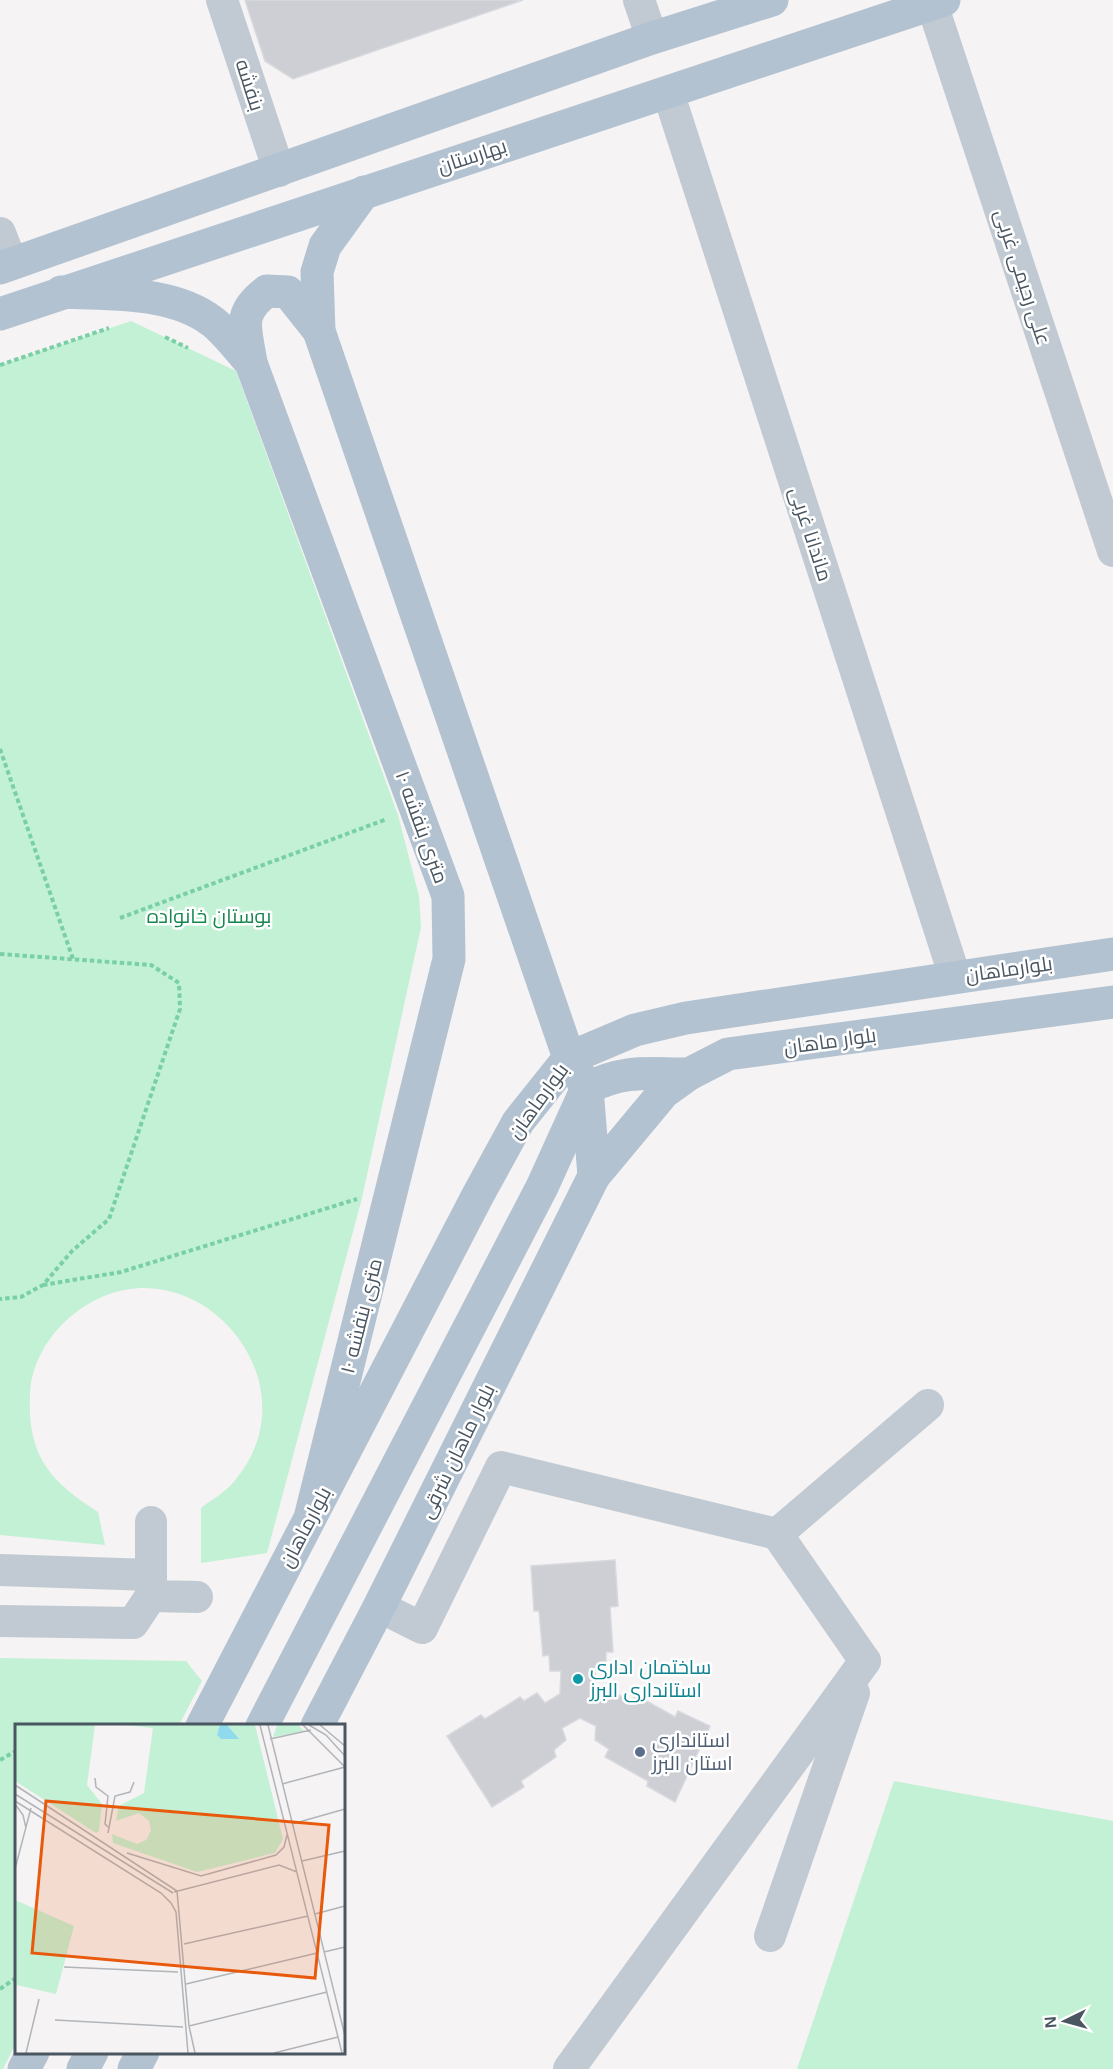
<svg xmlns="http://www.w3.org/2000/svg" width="1113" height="2069" font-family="Arial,Cairo,sans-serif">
	<rect width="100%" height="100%" fill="#f5f3f3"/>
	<g fill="#c3f1d5">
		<path d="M131,321L236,371L398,815L419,896L421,927L362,1198L267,1553L201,1563V1508C210,1501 222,1494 230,1486C328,1381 182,1222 70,1317C48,1336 31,1364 30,1394C27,1455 49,1481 98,1512L105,1545L0,1535V365Z"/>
		<path d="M0,1658L186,1661L202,1681L179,1725L16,1726V2043L3,2069H0Z"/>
		<path d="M894,1781L1113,1821V2069H797Z"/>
	</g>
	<g fill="#cdcfd5" stroke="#d7d9de" stroke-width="1.5">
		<path d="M245,0H523L293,79L265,61Z"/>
		<path d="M615,1560L618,1606L610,1607L613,1652H606V1666L595,1669V1687L607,1701L617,1694L632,1702L636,1695L675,1717L678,1711L710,1726L675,1802L647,1786L648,1781L605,1757L609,1749L595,1740L596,1726L580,1718L562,1728L566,1740L554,1750L556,1757L521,1781L524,1787L492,1807L447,1736L481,1715L485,1719L520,1697L524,1701L537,1693L545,1703L560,1694L561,1671H550L549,1655L543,1656L539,1611H534L531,1566Z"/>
	</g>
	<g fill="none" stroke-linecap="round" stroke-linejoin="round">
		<g stroke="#7ad0a6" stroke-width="4" stroke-dasharray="4.5 3" stroke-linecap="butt">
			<path d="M165,337L188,348"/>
			<path d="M0,365L109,328"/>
			<path d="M0,749L73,959"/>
			<path d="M120,918L387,819"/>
			<path d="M0,954L151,965L179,983L180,1009L109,1219L72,1251L43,1285L21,1297L0,1299"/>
			<path d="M43,1285L121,1272L357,1199"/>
			<path d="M0,1760L16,1751"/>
			<path d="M0,1989L16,1978"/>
		</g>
		<g stroke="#c1cad2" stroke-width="32">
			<path d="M222,0L279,171"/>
			<path d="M639,0L652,38"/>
			<path d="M932,4L1113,551"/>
			<path d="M668,92L955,977"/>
			<path d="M0,233L12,264"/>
			<path d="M777,1534L865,1661"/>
			<path d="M0,1570L151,1575V1596L197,1597"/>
			<path d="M151,1575V1522"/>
			<path d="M396,1615L422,1628L501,1467L777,1534L928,1405"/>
			<path d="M0,1621L133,1623L151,1596"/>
			<path d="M770,1936L854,1693"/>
			<path d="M569,2069L865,1661"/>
		</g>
		<g stroke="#b3c2d1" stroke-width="33">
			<path d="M364,192L325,246L317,272L319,331L569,1058L587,1088L594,1176"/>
			<path d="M0,268L652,38L772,0"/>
			<path d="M61,292C110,295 172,290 213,322C227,333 239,350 251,363L448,896L449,959L311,1514"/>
			<path d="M0,314L944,0"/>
			<path d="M251,363C246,328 236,314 267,291L288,292L319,331"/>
			<path d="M202,1726L478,1195L518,1122L569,1058L635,1030L686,1018L1113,954"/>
			<path d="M262,1726L542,1187L587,1088C627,1069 646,1074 689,1074"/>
			<path d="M317,1726L378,1609L594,1176L664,1092L689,1074L728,1054L1113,1002"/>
			<path d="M24,2069L33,2052"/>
			<path d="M83,2069L92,2052"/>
			<path d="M134,2069L143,2052"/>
		</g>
	</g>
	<circle fill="#0f9aa8" stroke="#fff" stroke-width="2" cx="578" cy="1679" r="6"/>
	<circle fill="#5c6f8a" stroke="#fff" stroke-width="2" cx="640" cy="1752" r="6"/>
	<g text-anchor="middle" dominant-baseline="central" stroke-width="5" stroke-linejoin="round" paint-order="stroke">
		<g font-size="20" fill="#4a5661" stroke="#fff">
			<text transform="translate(250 85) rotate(72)">بنفشه</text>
			<text transform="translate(472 156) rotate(-18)">بهارستان</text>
			<text transform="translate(1023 277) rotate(72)">علی رحیمی غربی</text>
			<text transform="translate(811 534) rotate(72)">ماندانا غربی</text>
			<text transform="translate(422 827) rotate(70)">۱۰ متری بنفشه</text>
			<text transform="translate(1009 969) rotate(-8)">بلوارماهان</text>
			<text transform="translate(830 1041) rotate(-8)">بلوار ماهان</text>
			<text transform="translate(538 1101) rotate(-54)">بلوارماهان</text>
			<text transform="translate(361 1316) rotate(-76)">۱۰ متری بنفشه</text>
			<text transform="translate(457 1451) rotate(-64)">بلوار ماهان شرقی</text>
			<text transform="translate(305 1527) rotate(-62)">بلوارماهان</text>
		</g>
		<g font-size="20" fill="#17864f" stroke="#fff">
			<text x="209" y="916">بوستان خانواده</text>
		</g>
		<g font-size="20" fill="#0d838f" stroke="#fff" text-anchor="start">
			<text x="590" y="1667">ساختمان اداری<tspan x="590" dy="23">استانداری البرز</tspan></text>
		</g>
		<g font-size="20" fill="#4e5e75" stroke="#fff" text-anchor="start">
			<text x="652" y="1740">استانداری<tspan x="652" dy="23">استان البرز</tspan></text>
		</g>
	</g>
	<g transform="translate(15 1724)">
		<rect width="330" height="330" fill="#f5f3f3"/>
		<path d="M0,1H80L72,61L87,80L84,107L81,109L0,57ZM111,1H240L268,115L260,129L182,148L98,119L97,110L122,120L131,116L136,107L134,97L124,89L101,97L104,82L129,69L138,4ZM262,1H283L289,7L258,13ZM0,176L59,202L41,270L2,261L0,267Z" fill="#c3f1d5"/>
		<path d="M205,1H212L224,15H206L202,11Z" fill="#90daee"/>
		<path fill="none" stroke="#b1b4b9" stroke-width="1.5" d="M245,1L327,329M253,1L330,312M288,1L330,43M294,1L311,11L330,32M305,1L330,22M255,15L296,6M80,54L81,63L93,72L90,100L93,103M267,60L330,43M0,61L162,167L174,302L180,329M0,70L158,169M0,77L146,169L156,179L161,188L173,329M0,80L8,91L11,104M277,100L330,85M93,109L100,72L115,68L119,58M112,129L186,152L261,131L269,123L272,111M287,137L330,127M0,145L16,84M159,168L264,141L282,148M300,190L330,182M169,220L293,192M309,228L330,223M49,243L163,248M171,260L302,229M40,296L168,303M174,302L312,268M11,329L24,275M259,329L323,313"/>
		<path fill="#e8590c" fill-opacity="0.15" stroke="#e8590c" stroke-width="3" d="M31,77L314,101L300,254L17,229Z"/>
		<rect width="330" height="330" fill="none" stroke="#4a5661" stroke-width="3"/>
	</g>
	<g transform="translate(1065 2021) rotate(265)" stroke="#ffffff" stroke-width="4.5" paint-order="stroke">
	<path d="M0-4.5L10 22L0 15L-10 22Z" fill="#4a5661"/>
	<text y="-9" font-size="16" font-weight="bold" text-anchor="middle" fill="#4a5661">N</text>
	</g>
</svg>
